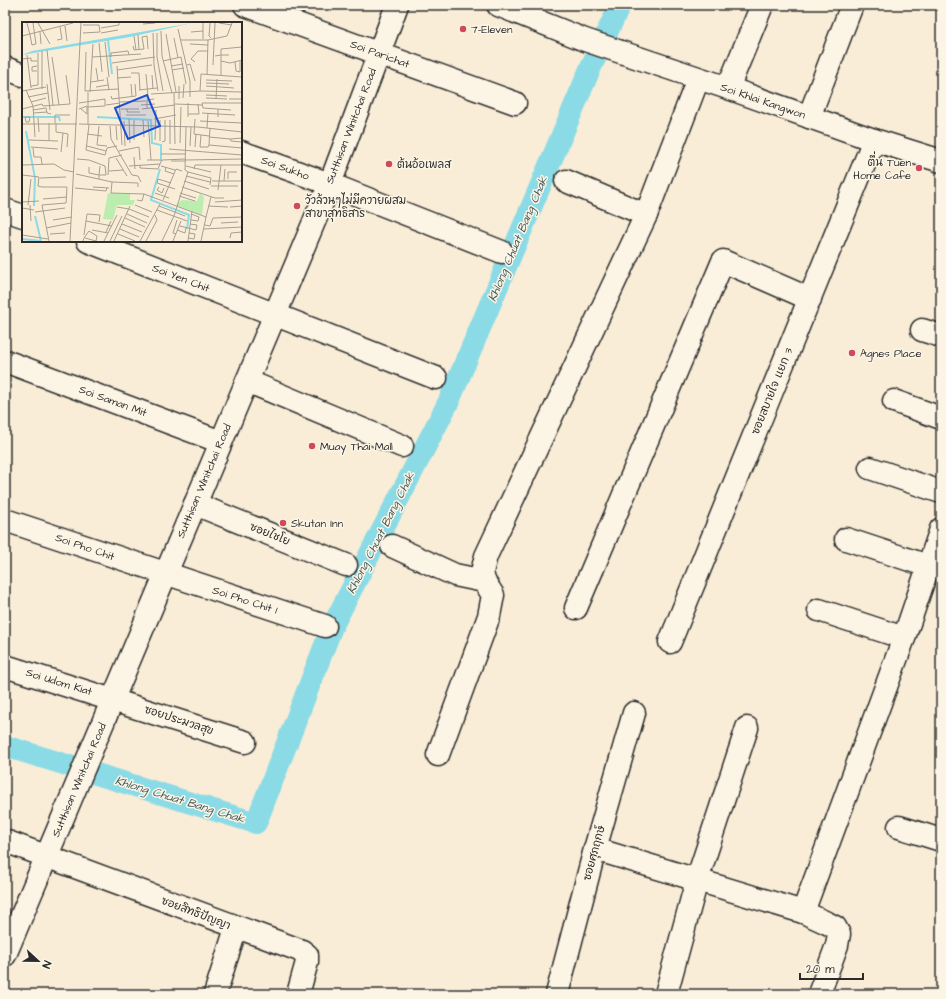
<svg xmlns="http://www.w3.org/2000/svg" width="946" height="999" font-family="'Architects Daughter','Playpen Sans Thai',sans-serif">
	<rect width="100%" height="100%" fill="#f9edd7"/>
	<filter id="ink" filterUnits="userSpaceOnUse"><feTurbulence type="fractalNoise" baseFrequency=".025" numOctaves="2"/><feDisplacementMap in="SourceGraphic" scale="8" xChannelSelector="R" yChannelSelector="G"/><feConvolveMatrix kernelMatrix="1 2 1 2 8 2 1 2 1" color-interpolation-filters="sRGB"/></filter>
	<g filter="url(#ink)">
		<g fill="none" stroke-linecap="round" stroke-linejoin="round">
			<path stroke="#8bdbe6" stroke-width="22" d="M5,746L256,823L332,627L449,401L590,69L620,5"/>
			<defs>
				<g id="minor">
					<path d="M245,5L515,103"/>
					<path d="M498,5L585,40L728,88L874,140L941,161"/>
					<path d="M5,68L23,75"/>
					<path d="M728,88L762,5"/>
					<path d="M809,117L852,5"/>
					<path d="M241,152L330,184L502,252"/>
					<path d="M566,181L646,215L698,79"/>
					<path d="M5,210L23,216"/>
					<path d="M88,241L436,378"/>
					<path d="M922,330L941,336"/>
					<path d="M5,361L221,442"/>
					<path d="M247,381L402,446"/>
					<path d="M894,401L941,418"/>
					<path d="M870,468L941,492"/>
					<path d="M195,504L346,565"/>
					<path d="M5,520L325,626"/>
					<path d="M846,539L928,566"/>
					<path d="M392,546L455,575L484,581"/>
					<path d="M576,608L723,261L810,299"/>
					<path d="M819,610L904,638"/>
					<path d="M670,642L874,140"/>
					<path d="M5,666L245,742"/>
					<path d="M438,755L489,616L493,595L484,581L482,572L486,556L646,215"/>
					<path d="M899,827L941,840"/>
					<path d="M5,841L302,951L307,955V962L298,994"/>
					<path d="M595,849L803,912L827,923L835,927L839,934L837,945L819,994"/>
					<path d="M803,912L904,638L941,529"/>
					<path d="M215,994L236,928"/>
					<path d="M557,994L595,849L634,713"/>
					<path d="M666,994L697,880L747,728"/>
				</g>
				<path id="tertiary" d="M5,955L330,184L397,5"/>
			</defs>
			<use href="#minor" stroke="#2b2b2b" stroke-width="25"/>
			<use href="#tertiary" stroke="#2b2b2b" stroke-width="25"/>
			<use href="#minor" stroke="#fcf5e5" stroke-width="22"/>
			<use href="#tertiary" stroke="#fcf5e5" stroke-width="22"/>
		</g>
	</g>
	<g fill="#d1495b" stroke="#fcf5e5" stroke-width="1.5">
		<circle cx="463" cy="29" r="4"/>
		<circle cx="389" cy="164" r="4"/>
		<circle cx="919" cy="168" r="4"/>
		<circle cx="297" cy="206" r="4"/>
		<circle cx="852" cy="353" r="4"/>
		<circle cx="312" cy="446" r="4"/>
		<circle cx="283" cy="523" r="4"/>
	</g>
	<g text-anchor="middle" dominant-baseline="central" stroke-width="3" stroke-linejoin="round" paint-order="stroke">
		<g font-size="11" fill="#2b2b2b" stroke="#fcf5e5" text-anchor="start">
			<text x="471" y="29">7-Eleven</text>
			<text x="911" y="162" text-anchor="end">ตื่น Tuen<tspan x="911" dy="13">Home Cafe</tspan></text>
			<text x="397" y="164">ต้นอ้อเพลส</text>
			<text x="305" y="200">วัวล้วนๆไม่มีควายผสม<tspan x="305" dy="13">สาขาสุทธิสาร</tspan></text>
			<text x="860" y="353">Agnes Place</text>
			<text x="320" y="446">Muay Thai Mall</text>
			<text x="291" y="523">Skutan Inn</text>
		</g>
		<g font-size="11" fill="#2b2b2b" stroke="#fcf5e5">
			<text transform="translate(380 54) rotate(20)">Soi Parichat</text>
			<text transform="translate(763 101) rotate(19)">Soi Khlai Kangwon</text>
			<text transform="translate(351 126) rotate(-69)">Sutthisan Winitchai Road</text>
			<text transform="translate(285 168) rotate(20)">Soi Sukho</text>
			<text transform="translate(181 278) rotate(21)">Soi Yen Chit</text>
			<text transform="translate(772 391) rotate(-68)">ซอยสบายใจ แยก 3</text>
			<text transform="translate(113 401) rotate(20)">Soi Saman Mit</text>
			<text transform="translate(204 481) rotate(-67)">Sutthisan Winitchai Road</text>
			<text transform="translate(270 534) rotate(22)">ซอยไชโย</text>
			<text transform="translate(85 547) rotate(19)">Soi Pho Chit</text>
			<text transform="translate(245 600) rotate(18)">Soi Pho Chit 1</text>
			<text transform="translate(59 682) rotate(17)">Soi Udom Kiat</text>
			<text transform="translate(179 720) rotate(18)">ซอยประมวลสุข</text>
			<text transform="translate(79 780) rotate(-67)">Sutthisan Winitchai Road</text>
			<text transform="translate(594 853) rotate(-75)">ซอยศุภฤกษ์</text>
			<text transform="translate(196 913) rotate(21)">ซอยสิทธิปัญญา</text>
		</g>
		<g font-size="12" font-style="italic" fill="#43575a" stroke="#fcf5e5">
			<text transform="translate(518 239) rotate(-67)">Khlong Chuat Bang Chak</text>
			<text transform="translate(381 533) rotate(-63)">Khlong Chuat Bang Chak</text>
			<text transform="translate(180 800) rotate(17)">Khlong Chuat Bang Chak</text>
		</g>
	</g>
	<g transform="translate(22 22)">
		<rect width="220" height="220" fill="#f9edd7"/>
		<path d="M86,171L108,172V178H113L111,183H95L91,198L81,197ZM178,171L182,175L180,193L154,183L160,178L175,179Z" fill="#baedae"/>
		<path d="M170,1L108,15L0,33L10,29Z" fill="#8bdbe6"/>
		<path fill="none" stroke="#8bdbe6" stroke-width="2" d="M86,18L90,52M1,95H37L38,99M75,95L129,98L130,121L139,123V139M4,109L13,156L12,184M138,147L129,178L167,193L165,207M13,194L19,219M0,217L19,219"/>
		<path fill="none" stroke="#a79f92" stroke-width="1" d="M5,1L8,13M16,1L28,22M188,1L187,14L189,16M197,1L210,3M121,2L133,1M43,4L45,19M79,6L97,3V1M156,7L168,59V75M139,9L140,34L150,71M18,10L19,22M169,10L181,9M61,11L78,10L77,3H61M79,11L96,8M131,11L132,43L136,69M135,11V35L141,69M144,12L154,70M8,13L10,23L14,22L11,1M116,13L117,28M0,14L51,1M112,14L114,28M152,16L156,36M181,17V1M35,18L40,17L38,5M159,18H186L205,14L210,1M83,20L87,55M77,21L80,50M168,22L186,23M111,24L112,28L122,27M122,27L120,15L125,14L126,27M25,28L31,83M64,30L63,69L96,67M5,33L9,66M193,34L199,33V27L220,25M30,35L37,83M70,35L119,32M89,35V31L106,29L107,33M0,37L9,36V39H15M141,39L159,35L164,62M199,39L208,41L220,38M173,40L169,37L176,29H186M213,40L214,49L218,50V38M90,41L133,35M165,43L168,42L173,59M191,43L193,1M15,44L10,45V49H15M95,44L100,123M149,44L161,42M74,46L76,59M95,48L130,43M150,48L162,46M109,51H117L118,68M124,52L126,74M130,53L131,67M185,53L186,18M199,53V33H207M85,55L87,68M95,56L109,55M184,58L210,59M69,60L82,58M184,61L207,62M25,62L28,88M109,62L110,74M9,64L16,63V31M157,64V77M184,64L212,66M74,65L86,63M20,67V29M4,68L11,84L13,115M117,68L135,66M0,69L24,65M178,69L179,52L220,55M68,70L71,22M152,71L153,122M129,72L179,69L220,70M184,73L205,74M89,74L90,77L114,74L113,62M6,75L26,71M161,76L162,62M184,76L205,77M194,77L195,57M207,77H220M9,80L24,76M98,80L124,79M57,81L83,77V84L66,85M166,81V95M153,82L180,83M84,83L98,81M119,83L133,82M125,86V78L132,77M0,87L20,82L21,84L48,82L44,53M57,87L65,84V92L59,87M99,87H117M105,87V90H118M120,87L153,83M196,87V92L213,93M11,88L24,86L25,91L29,92M209,88L181,86L180,81H220M11,91L25,90M180,91L196,92V95M166,92H177L176,82M104,93H124M16,96L17,110M107,97L108,121M132,97L154,93M173,97L172,112L187,114M112,98V118M121,98L122,115M138,98V119M102,99L103,124M126,99L129,138M178,99L220,101M7,100L8,95H3L4,100H7M27,101V119M33,101V93H48M34,101V110L41,111L39,130M0,102H55M57,102L176,105L220,110M66,103V70M67,103L64,128L83,133L85,126L95,124M77,104L75,123L85,124M88,104L89,117L110,153L116,154L119,160M94,104L95,118M185,106L186,91M188,106L187,123L220,126M41,111L46,112L45,125M65,112L80,114M179,113L178,125H186L187,123M187,115L208,117M220,116L208,117L209,119L220,120M7,118L36,119M133,118L134,88M140,120L143,119V98M158,121L159,85M148,122V98M65,124L84,129M168,124L169,105M9,125L36,127M173,125L174,112M11,126L12,135H19L20,142M147,127L220,133M97,129L117,125L118,138M139,132H164M112,135L113,147M94,136L105,154M55,137L67,138L83,144L84,153H77V157M125,138H139M164,138L220,137M149,139H164M0,143L32,142L42,148L52,150M118,143V146L136,147L138,142M107,144L138,142L140,138L164,137M139,144L153,148M164,144L189,150M67,145V151L77,153L78,144M144,145L143,149L152,152M172,147L173,143H220M87,149L101,148M166,150L189,156L188,163M54,152L90,160L89,171L122,172L184,195L179,219M0,153L17,155L16,164L20,165H45L44,181L20,183L27,219M86,153L87,136L100,133M164,154L188,160M18,156L44,155M206,157V150H215M162,159L187,167M190,159H220M202,159L203,147M90,160L116,161V165M149,161L136,157L135,161L153,167M189,164H216M71,165L87,166M137,165L135,168L140,171L142,166M160,165L193,176H202M53,166L84,169L85,166M196,168L199,143M133,171L147,176M158,171L174,176M157,174L173,179M21,177L45,175M115,178L120,179L122,172M141,178L154,147L160,149M0,180L17,179M193,180L220,178M6,183L9,157M8,183L9,199M113,183L130,190M137,184L163,194M186,184L206,185M95,185L107,187L127,195M208,185L220,184M0,186L12,188M135,188L165,199M13,190L43,186M105,192L125,201M184,195L189,175M103,196L123,205M31,198L50,195M169,198L176,199L177,195L169,192M64,199L90,204M199,201L216,200M100,202L120,210M183,203L188,204L191,196L220,195M158,204L174,208L175,203L168,202M24,206L49,201M98,207L117,215M182,207L220,205M70,208L86,211M155,208L163,211L164,206M84,210L89,199M28,212L43,211M96,212L113,219M154,212L151,211L155,198M0,213L26,217M62,213L65,192L78,193L77,200M166,216L172,217L173,212L167,211M208,216L209,211L220,210M48,219L59,1M61,219L62,216L67,209L75,214L74,219L63,216M82,219L95,193M88,219L100,194M92,219L108,184M118,219L138,182M124,219L135,198L133,193M140,219L152,194L166,150L163,148L164,105M151,219L159,199M166,219L170,189"/>
		<path fill="#1d4ed8" fill-opacity="0.15" stroke="#1d4ed8" stroke-width="2" d="M125,73L138,104L106,117L93,86Z"/>
		<rect width="220" height="220" fill="none" stroke="#2b2b2b" stroke-width="2"/>
	</g>
	<rect width="946" height="999" fill="none" stroke="#fcf5e5" stroke-width="20"/>
	<rect x="10" y="10" width="926" height="979" fill="none" stroke="#2b2b2b" stroke-width="1.5" filter="url(#ink)"/>
	<g transform="translate(38 961) rotate(112)" stroke="#fcf5e5" stroke-width="3" paint-order="stroke">
	<path d="M0-3L7 15L0 10L-7 15Z" fill="#2b2b2b"/>
	<text y="-6" font-size="11" font-weight="bold" text-anchor="middle" fill="#2b2b2b">N</text>
	</g>
	<path d="M800 973v6h63v-6" fill="none" stroke="#2b2b2b" stroke-width="2"/>
	<text x="806" y="973" font-size="12" fill="#2b2b2b" stroke="#fcf5e5" stroke-width="3" paint-order="stroke">20 m</text>
</svg>
